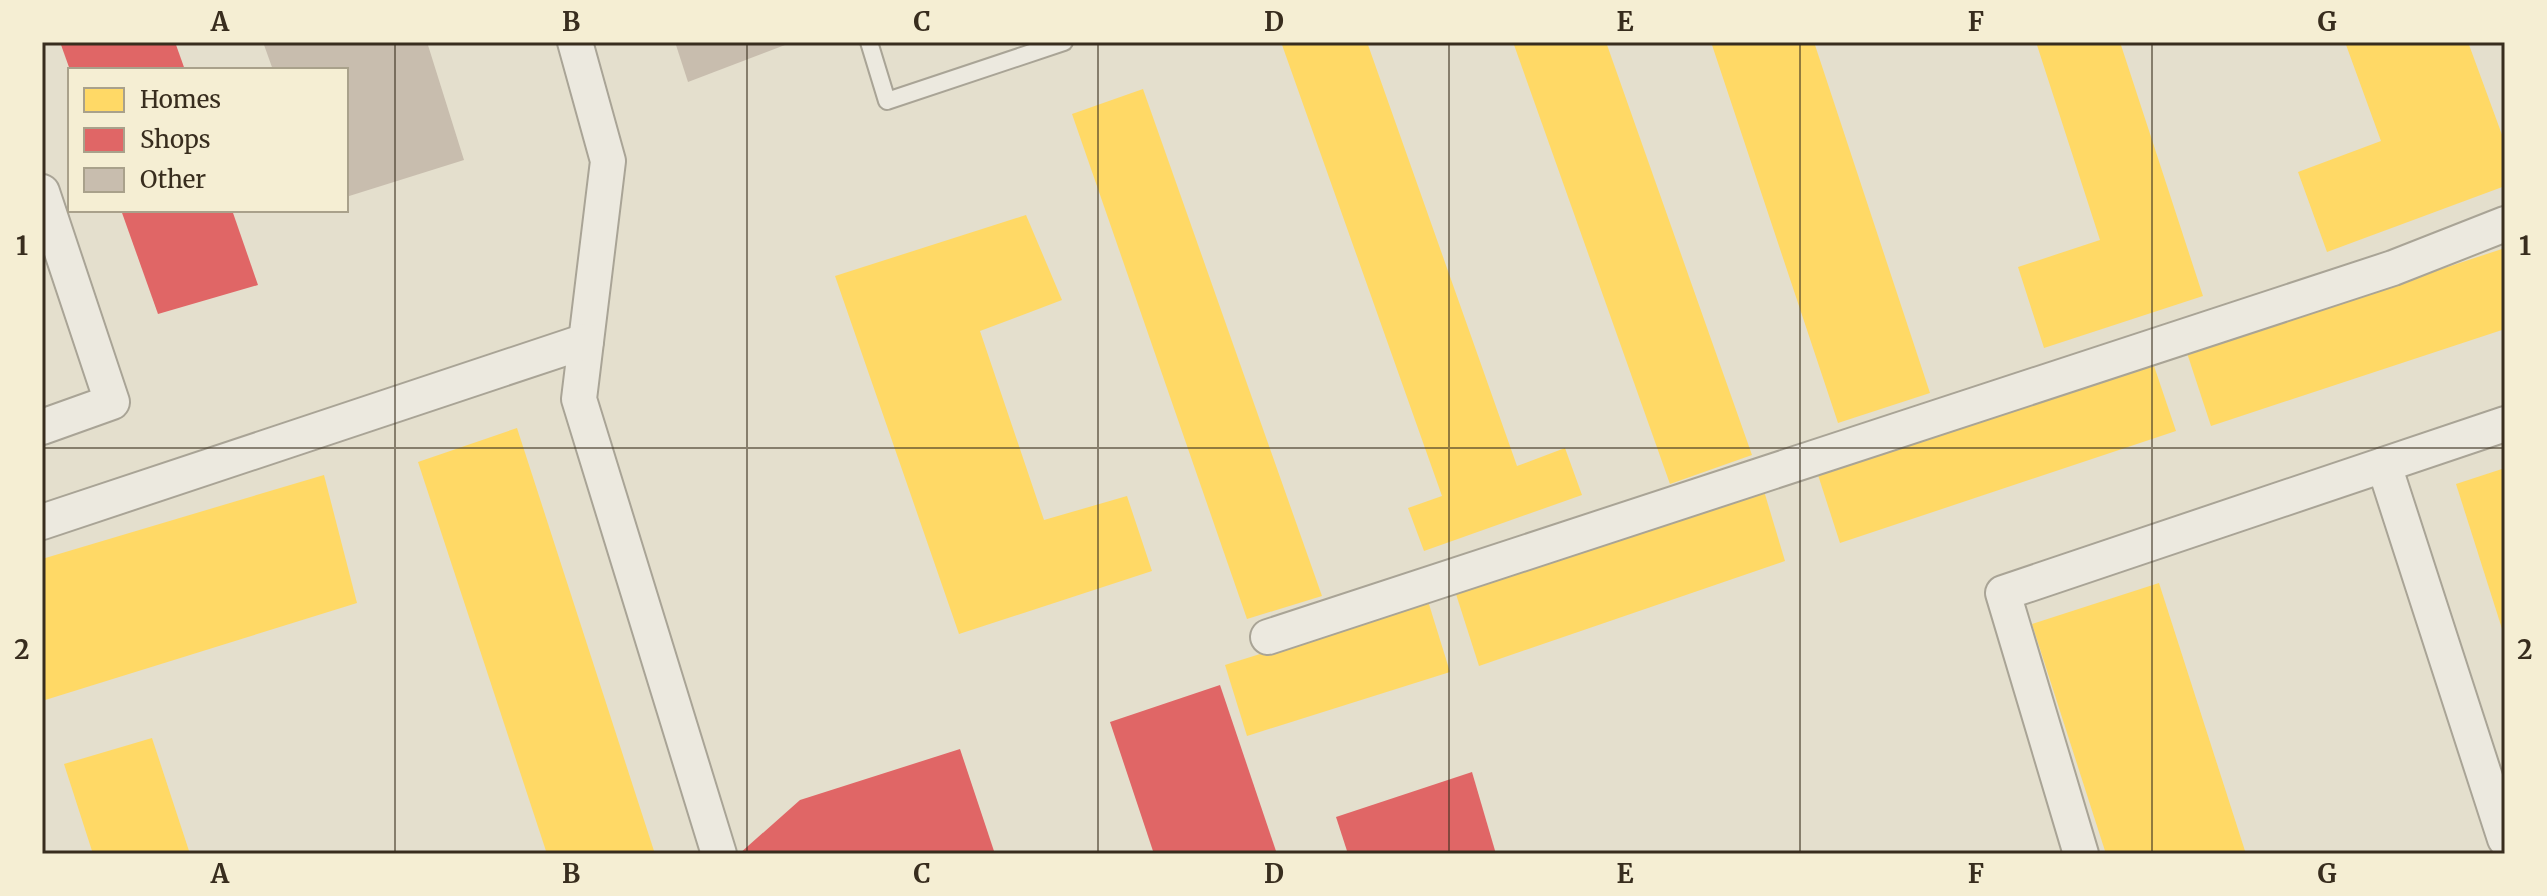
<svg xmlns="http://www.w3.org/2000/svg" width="2547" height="896" font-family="Merriweather,serif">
	<rect width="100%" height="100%" fill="#e4dfcd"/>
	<g fill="#ffd966">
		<path d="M1281,42H1367L1517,466L1565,448L1582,495L1424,551L1408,508L1442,496Z"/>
		<path d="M1513,42H1606L1752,455L1670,484Z"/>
		<path d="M1711,42H1814L1930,393L1838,423Z"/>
		<path d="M2036,42H2120L2203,296L2044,348L2018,267L2100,240Z"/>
		<path d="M2345,42H2468L2505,143V186L2327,252L2298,172L2381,141Z"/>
		<path d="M1143,89L1322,596L1247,619L1072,114Z"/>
		<path d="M1026,215L1062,300L980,331L1044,520L1127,496L1152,571L959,634L835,276Z"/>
		<path d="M2505,248V329L2211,426L2187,353Z"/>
		<path d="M2153,363L2176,431L1840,543L1818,475Z"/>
		<path d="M517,428L655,854H547L418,462Z"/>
		<path d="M2505,468V635H2504L2456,484Z"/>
		<path d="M324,475L357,603L42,701V559Z"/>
		<path d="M1764,491L1785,561L1479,666L1455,591Z"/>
		<path d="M2159,583L2246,854H2106L2032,624Z"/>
		<path d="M1428,601L1450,672L1247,736L1225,665Z"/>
		<path d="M152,738L190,854H93L64,764Z"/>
	</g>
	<g fill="#e06666">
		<path d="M60,42H175L185,70H70Z"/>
		<path d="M121,210H232L258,285L158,314Z"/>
		<path d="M1220,685L1277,854H1154L1110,722Z"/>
		<path d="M960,749L995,854H739L800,800Z"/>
		<path d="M1472,772L1496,854H1348L1336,817Z"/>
	</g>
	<g fill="#c8bdae">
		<path d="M263,42H427L464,160L346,197V70H273Z"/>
		<path d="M675,42H784L785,45L688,82Z"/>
	</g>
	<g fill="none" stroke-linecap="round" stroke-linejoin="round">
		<defs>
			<path id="service" d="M869,42L887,101L1064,42"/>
			<g id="minor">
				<path d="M575,42L608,161L579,399L719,854"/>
				<path d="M42,192L112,402L42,427"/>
				<path d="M2384,465L2505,839"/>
				<path d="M42,522L586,341"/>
				<path d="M1268,637L2393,268L2505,224"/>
				<path d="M2081,854L2003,593L2505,424"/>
			</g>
		</defs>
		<use href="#service" stroke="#a9a496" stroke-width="20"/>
		<use href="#minor" stroke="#a9a496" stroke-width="38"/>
		<use href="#service" stroke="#ece9df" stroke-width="16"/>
		<use href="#minor" stroke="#ece9df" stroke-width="34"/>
	</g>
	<path fill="none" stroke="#382d1e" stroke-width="2" stroke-opacity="0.55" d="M395,42V854M747,42V854M1098,42V854M1449,42V854M1800,42V854M2152,42V854M42,448H2505"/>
	<rect width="2547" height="896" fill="none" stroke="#f5eed3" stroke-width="88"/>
	<rect x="68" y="68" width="280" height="144" fill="#f5eed3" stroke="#a9a18b" stroke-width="2"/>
	<rect x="84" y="88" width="40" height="24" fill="#ffd966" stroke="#a9a18b" stroke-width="2"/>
	<text x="140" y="108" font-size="24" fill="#382d1e">Homes</text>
	<rect x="84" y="128" width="40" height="24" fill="#e06666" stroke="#a9a18b" stroke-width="2"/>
	<text x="140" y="148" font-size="24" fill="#382d1e">Shops</text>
	<rect x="84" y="168" width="40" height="24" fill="#c8bdae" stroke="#a9a18b" stroke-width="2"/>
	<text x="140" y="188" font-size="24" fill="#382d1e">Other</text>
	<rect x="44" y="44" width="2459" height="808" fill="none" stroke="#382d1e" stroke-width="3"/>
	<g font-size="26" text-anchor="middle" font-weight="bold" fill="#382d1e">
		<text x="220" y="31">A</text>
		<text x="571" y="31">B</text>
		<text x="922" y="31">C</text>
		<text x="1274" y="31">D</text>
		<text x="1625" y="31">E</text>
		<text x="1976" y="31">F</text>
		<text x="2327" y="31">G</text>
		<text x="22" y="255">1</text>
		<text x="2525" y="255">1</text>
		<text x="22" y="659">2</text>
		<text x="2525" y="659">2</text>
		<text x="220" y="883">A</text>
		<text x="571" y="883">B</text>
		<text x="922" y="883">C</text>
		<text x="1274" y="883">D</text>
		<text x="1625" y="883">E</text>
		<text x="1976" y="883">F</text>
		<text x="2327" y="883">G</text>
	</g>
</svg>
